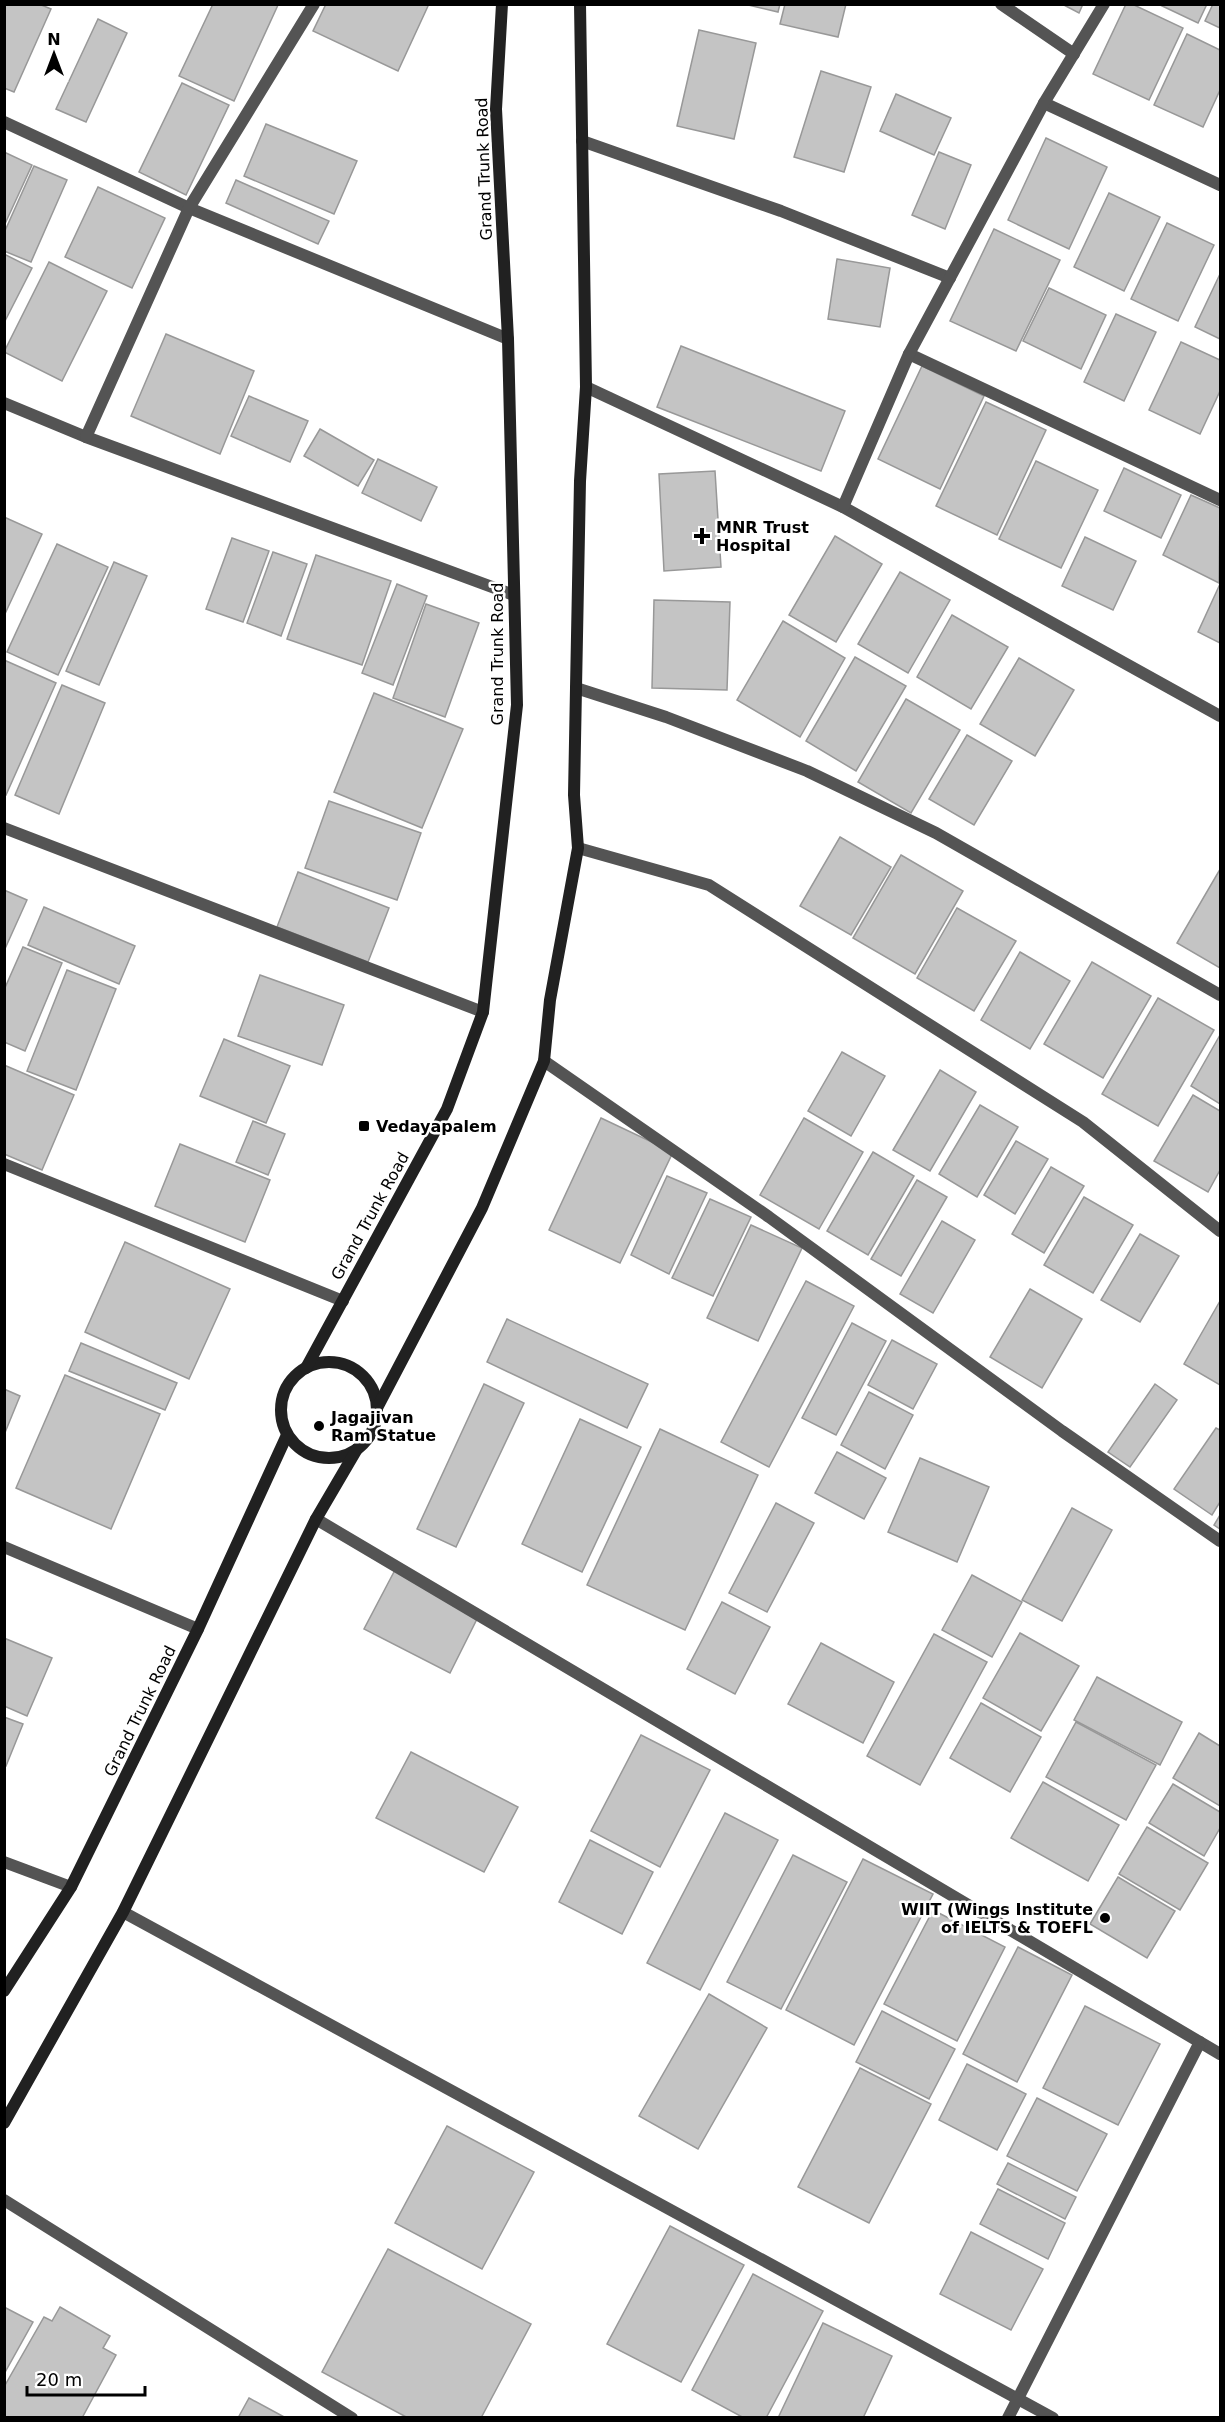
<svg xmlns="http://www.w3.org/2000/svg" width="1225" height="2422" font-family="'DejaVu Sans',sans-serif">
	<rect width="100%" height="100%" fill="#fff"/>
	<g fill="#c4c4c4" stroke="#989898" stroke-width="1.5">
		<path d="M4,4H39L51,9L14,92L4,88Z"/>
		<path d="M213,4L278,5L234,101L179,76Z"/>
		<path d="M326,4H425L428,6L398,71L313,31Z"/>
		<path d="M744,4H780L778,12Z"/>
		<path d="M785,4H846L838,37L780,24Z"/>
		<path d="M1062,4H1083L1079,13Z"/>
		<path d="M1126,4H1132L1183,28L1149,100L1093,74Z"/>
		<path d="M1158,4H1207L1198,23Z"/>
		<path d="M1213,4H1220V28L1205,21Z"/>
		<path d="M98,19L127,33L86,122L56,109Z"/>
		<path d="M699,30L756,43L734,139L677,126Z"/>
		<path d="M1187,34L1220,50V90L1203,127L1154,105Z"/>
		<path d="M821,71L871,87L844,172L794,157Z"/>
		<path d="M182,83L229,105L186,195L139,172Z"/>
		<path d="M896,94L951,118L934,155L880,131Z"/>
		<path d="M266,124L357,161L334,214L244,176Z"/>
		<path d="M1046,138L1107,167L1069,249L1008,220Z"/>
		<path d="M4,152L32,165L4,226Z"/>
		<path d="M939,152L971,165L945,229L912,215Z"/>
		<path d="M34,166L67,180L31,262L4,251V233Z"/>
		<path d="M236,180L329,221L318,244L226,203Z"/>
		<path d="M98,187L165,218L132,288L65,257Z"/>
		<path d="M1109,193L1160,217L1124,291L1074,267Z"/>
		<path d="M1167,223L1214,245L1178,321L1131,299Z"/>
		<path d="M994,229L1060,260L1016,351L950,321Z"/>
		<path d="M4,254L32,268L4,323Z"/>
		<path d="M837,259L890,268L880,327L828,319Z"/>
		<path d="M49,262L107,291L62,381L4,352Z"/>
		<path d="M1220,274V339L1195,327Z"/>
		<path d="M1049,288L1106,315L1081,369L1023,341Z"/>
		<path d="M1116,314L1156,332L1124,401L1084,382Z"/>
		<path d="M166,334L254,371L220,454L131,416Z"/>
		<path d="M1181,342L1220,360V391L1200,434L1149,410Z"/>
		<path d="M681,346L845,411L821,471L657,407Z"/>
		<path d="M922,366L984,396L940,489L878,459Z"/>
		<path d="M249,396L308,421L290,462L231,436Z"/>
		<path d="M986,402L1046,430L997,535L936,506Z"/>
		<path d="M320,429L374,460L358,486L304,456Z"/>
		<path d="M378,459L437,487L421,521L362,493Z"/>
		<path d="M1036,461L1098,490L1061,568L999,539Z"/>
		<path d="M1124,468L1181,495L1161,538L1104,511Z"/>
		<path d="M715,471L721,567L664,571L659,474Z"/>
		<path d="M1191,495L1220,508L1219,583L1163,555Z"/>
		<path d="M4,517L42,534L4,616Z"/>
		<path d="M835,536L882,564L836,642L789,615Z"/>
		<path d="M1085,537L1136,561L1113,610L1062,586Z"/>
		<path d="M232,538L269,551L243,622L206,609Z"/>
		<path d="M57,544L108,567L58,675L7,652Z"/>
		<path d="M273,552L307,564L281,636L247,623Z"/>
		<path d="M316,555L391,581L362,665L287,639Z"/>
		<path d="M114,562L147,576L99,685L66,671Z"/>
		<path d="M900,572L950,600L908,673L858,644Z"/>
		<path d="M397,584L427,596L393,685L362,673Z"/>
		<path d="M1220,584V643L1198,632Z"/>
		<path d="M654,600L730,602L727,690L652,688Z"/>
		<path d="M426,604L479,623L445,717L393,698Z"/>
		<path d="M952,615L1008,647L971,709L917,677Z"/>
		<path d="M783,621L845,658L800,737L737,700Z"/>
		<path d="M855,657L906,686L856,771L806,741Z"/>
		<path d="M1019,658L1074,690L1035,756L980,724Z"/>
		<path d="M4,660L56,683L6,795L4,794Z"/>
		<path d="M62,685L105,703L59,814L15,795Z"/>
		<path d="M374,693L463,729L422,828L334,792Z"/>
		<path d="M906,699L960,730L911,813L858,782Z"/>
		<path d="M967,735L1012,761L974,825L929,799Z"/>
		<path d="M329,801L421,833L397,900L305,868Z"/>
		<path d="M840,837L891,867L851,935L800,906Z"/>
		<path d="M901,855L963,891L915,974L853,938Z"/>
		<path d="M1219,871L1220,872V968L1177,943Z"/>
		<path d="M298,872L389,908L368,962L277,927Z"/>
		<path d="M4,890L27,900L4,951Z"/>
		<path d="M44,907L135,946L119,984L28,945Z"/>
		<path d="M957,908L1016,941L974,1011L917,978Z"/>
		<path d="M23,947L62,963L25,1051L4,1042V990Z"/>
		<path d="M1020,952L1070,981L1030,1049L981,1020Z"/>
		<path d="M1092,962L1151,996L1103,1078L1044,1044Z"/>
		<path d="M67,970L116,989L76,1090L27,1071Z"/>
		<path d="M260,975L344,1005L322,1065L238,1036Z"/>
		<path d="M1158,998L1214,1030L1158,1126L1102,1094Z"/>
		<path d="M1220,1035V1104L1191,1086Z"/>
		<path d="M224,1039L290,1066L266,1123L200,1096Z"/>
		<path d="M842,1052L885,1076L851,1136L808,1111Z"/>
		<path d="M4,1065L74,1095L42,1170L4,1154Z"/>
		<path d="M940,1070L976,1092L930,1171L893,1150Z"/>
		<path d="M1193,1095L1220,1111V1170L1208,1192L1154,1161Z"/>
		<path d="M980,1105L1018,1127L977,1197L939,1174Z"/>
		<path d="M601,1118L673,1152L620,1263L549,1230Z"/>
		<path d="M804,1118L863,1152L819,1229L760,1195Z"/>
		<path d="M253,1121L285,1134L268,1175L236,1162Z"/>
		<path d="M1016,1141L1048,1159L1015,1214L984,1195Z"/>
		<path d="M180,1144L270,1180L245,1242L155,1206Z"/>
		<path d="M873,1152L914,1176L868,1255L827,1231Z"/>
		<path d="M1051,1167L1084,1186L1044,1253L1012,1234Z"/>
		<path d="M667,1176L707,1193L669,1274L631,1255Z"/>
		<path d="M917,1180L947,1197L901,1276L871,1259Z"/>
		<path d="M1084,1197L1133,1225L1093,1293L1044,1265Z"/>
		<path d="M710,1199L751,1217L713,1296L672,1278Z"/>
		<path d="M942,1221L975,1240L933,1313L900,1294Z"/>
		<path d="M751,1225L802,1248L758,1341L707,1318Z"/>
		<path d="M1140,1234L1179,1256L1140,1322L1101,1300Z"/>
		<path d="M125,1242L230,1289L189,1379L85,1332Z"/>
		<path d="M806,1281L854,1306L769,1467L721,1442Z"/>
		<path d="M1030,1289L1082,1319L1042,1388L990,1357Z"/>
		<path d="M1220,1301V1385L1184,1364Z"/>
		<path d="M507,1319L648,1384L627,1428L487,1362Z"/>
		<path d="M852,1323L886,1341L836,1435L802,1418Z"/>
		<path d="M892,1340L937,1364L913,1409L868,1385Z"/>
		<path d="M81,1343L177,1383L165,1410L69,1371Z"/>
		<path d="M65,1375L160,1414L111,1529L16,1488Z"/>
		<path d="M484,1384L524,1403L456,1547L417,1529Z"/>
		<path d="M1155,1384L1177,1400L1130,1467L1108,1452Z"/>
		<path d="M4,1389L20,1396L4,1435Z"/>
		<path d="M869,1392L913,1415L885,1469L841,1445Z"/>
		<path d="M580,1419L641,1447L582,1572L522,1544Z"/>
		<path d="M1216,1428L1220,1430V1502L1212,1515L1174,1489Z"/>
		<path d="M660,1429L758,1475L685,1630L587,1585Z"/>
		<path d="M837,1452L886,1478L864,1519L815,1493Z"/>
		<path d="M920,1458L989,1487L957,1562L888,1532Z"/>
		<path d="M776,1503L814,1523L767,1612L729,1593Z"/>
		<path d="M1072,1508L1112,1530L1062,1621L1022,1600Z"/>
		<path d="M1220,1515V1529L1214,1525Z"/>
		<path d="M395,1570L480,1613L450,1673L364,1629Z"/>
		<path d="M972,1575L1022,1602L992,1657L942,1630Z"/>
		<path d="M722,1602L770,1627L735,1694L687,1669Z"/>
		<path d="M1020,1633L1079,1666L1041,1731L983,1698Z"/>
		<path d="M934,1634L987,1662L920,1785L867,1756Z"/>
		<path d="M4,1638L52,1658L27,1716L4,1706Z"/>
		<path d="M821,1643L894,1682L863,1743L788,1704Z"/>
		<path d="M1097,1677L1182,1722L1160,1765L1074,1720Z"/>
		<path d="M981,1703L1041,1737L1010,1792L950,1758Z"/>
		<path d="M4,1717L23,1724L6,1766L4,1765Z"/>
		<path d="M1076,1722L1156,1765L1126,1820L1046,1777Z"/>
		<path d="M1199,1733L1220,1746V1806L1173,1778Z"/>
		<path d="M641,1735L710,1770L660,1867L591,1831Z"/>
		<path d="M411,1752L518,1807L484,1872L376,1818Z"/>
		<path d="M1043,1782L1119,1825L1088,1881L1011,1838Z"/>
		<path d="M1173,1784L1220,1812V1828L1204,1856L1149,1823Z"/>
		<path d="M725,1813L778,1840L700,1990L647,1963Z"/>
		<path d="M1147,1827L1208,1863L1180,1910L1119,1874Z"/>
		<path d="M590,1840L653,1872L622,1934L559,1902Z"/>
		<path d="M793,1855L847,1882L781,2009L727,1982Z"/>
		<path d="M863,1859L933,1894L854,2045L786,2010Z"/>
		<path d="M1118,1877L1175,1911L1147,1958L1090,1924Z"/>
		<path d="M933,1910L1005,1947L957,2041L884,2004Z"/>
		<path d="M1018,1947L1072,1975L1017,2082L963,2054Z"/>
		<path d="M709,1994L767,2028L698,2149L639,2116Z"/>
		<path d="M1085,2006L1160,2044L1118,2125L1043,2088Z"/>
		<path d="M882,2011L955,2049L929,2099L856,2062Z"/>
		<path d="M967,2064L1026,2094L997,2150L939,2120Z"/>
		<path d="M860,2068L931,2104L869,2223L798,2187Z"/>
		<path d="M1037,2098L1107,2134L1077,2191L1007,2156Z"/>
		<path d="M447,2126L534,2172L482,2269L395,2223Z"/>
		<path d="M1008,2163L1076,2197L1065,2219L997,2184Z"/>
		<path d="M998,2189L1065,2223L1048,2259L980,2224Z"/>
		<path d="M670,2226L744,2265L681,2382L607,2344Z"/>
		<path d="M971,2232L1043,2269L1011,2330L940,2294Z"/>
		<path d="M388,2249L531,2324L481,2418H408L322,2372Z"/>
		<path d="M753,2274L823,2311L766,2418H744L692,2390Z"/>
		<path d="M4,2307L33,2322L4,2374Z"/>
		<path d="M60,2307L110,2336L103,2348L116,2355L82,2418H4V2387L44,2317L52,2321Z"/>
		<path d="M823,2323L892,2356L863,2418H778Z"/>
		<path d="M249,2398L286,2418H238Z"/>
	</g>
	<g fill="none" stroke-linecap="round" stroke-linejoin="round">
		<g stroke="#545454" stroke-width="12">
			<path d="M1001,4L1074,54"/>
			<path d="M1044,103L1220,185"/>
			<path d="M4,122L189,208L508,339"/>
			<path d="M582,141L781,211L950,278"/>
			<path d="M909,354L1220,500"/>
			<path d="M586,387L843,507L1220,716"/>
			<path d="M4,403L86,437L514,595"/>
			<path d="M86,437L189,208L314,4"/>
			<path d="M843,507L909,354L1044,103L1104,4"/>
			<path d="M576,688L666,717L807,771L936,833L1220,995"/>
			<path d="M4,828L483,1012"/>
			<path d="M578,848L709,885L1083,1122L1220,1231"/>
			<path d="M544,1061L769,1217L1062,1431L1220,1541"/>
			<path d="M4,1164L343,1301"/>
			<path d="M316,1519L1220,2054"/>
			<path d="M4,1547L198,1629"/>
			<path d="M4,1862L71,1887"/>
			<path d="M123,1912L1053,2418"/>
			<path d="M4,2200L352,2418"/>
			<path d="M1008,2418L1200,2042"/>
		</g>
		<g stroke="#212121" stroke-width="12">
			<circle cx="329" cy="1410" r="48"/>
			<path d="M306,1368L447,1109L483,1012L517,705L508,339L496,109L502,4"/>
			<path d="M377,1408L482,1208L544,1061L550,1000L578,848L574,795L576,688L580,481L586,387L580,4"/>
			<path d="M4,1991L71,1887L198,1629L287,1435"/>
			<path d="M4,2123L123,1912L316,1519L357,1449"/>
		</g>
	</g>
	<g fill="#000" stroke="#fff" stroke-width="2">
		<path d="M699 527h6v6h6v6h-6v6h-6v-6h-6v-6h6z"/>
		<rect x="358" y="1120" width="12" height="12" rx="3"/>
		<circle cx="319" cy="1426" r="6"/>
		<circle cx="1105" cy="1918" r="6"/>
	</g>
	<g text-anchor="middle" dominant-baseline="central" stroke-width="5" stroke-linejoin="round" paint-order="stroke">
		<g font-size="16" fill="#000" stroke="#fff">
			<text transform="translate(484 169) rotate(-92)">Grand Trunk Road</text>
			<text transform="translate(497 654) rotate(-90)">Grand Trunk Road</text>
			<text transform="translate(370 1216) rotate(-61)">Grand Trunk Road</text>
			<text transform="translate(140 1711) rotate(-64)">Grand Trunk Road</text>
		</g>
		<g font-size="16" font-weight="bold" fill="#000" stroke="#fff" text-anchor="start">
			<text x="716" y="527">MNR Trust<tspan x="716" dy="18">Hospital</tspan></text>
			<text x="376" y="1126">Vedayapalem</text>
			<text x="331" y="1417">Jagajivan<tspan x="331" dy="18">Ram Statue</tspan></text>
			<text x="1093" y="1909" text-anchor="end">WIIT (Wings Institute<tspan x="1093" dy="18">of IELTS &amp; TOEFL</tspan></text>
		</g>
	</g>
	<rect width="1225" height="2422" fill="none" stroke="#000000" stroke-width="12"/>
	<g transform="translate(54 54)" stroke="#ffffff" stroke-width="4.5" paint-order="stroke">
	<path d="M0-4.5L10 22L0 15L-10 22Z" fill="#000000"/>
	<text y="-9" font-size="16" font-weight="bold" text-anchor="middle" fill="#000000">N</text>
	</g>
	<path d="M27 2386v9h118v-9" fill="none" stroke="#000000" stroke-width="3"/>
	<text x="36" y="2386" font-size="18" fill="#000000" stroke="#ffffff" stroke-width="4.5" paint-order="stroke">20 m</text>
</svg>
